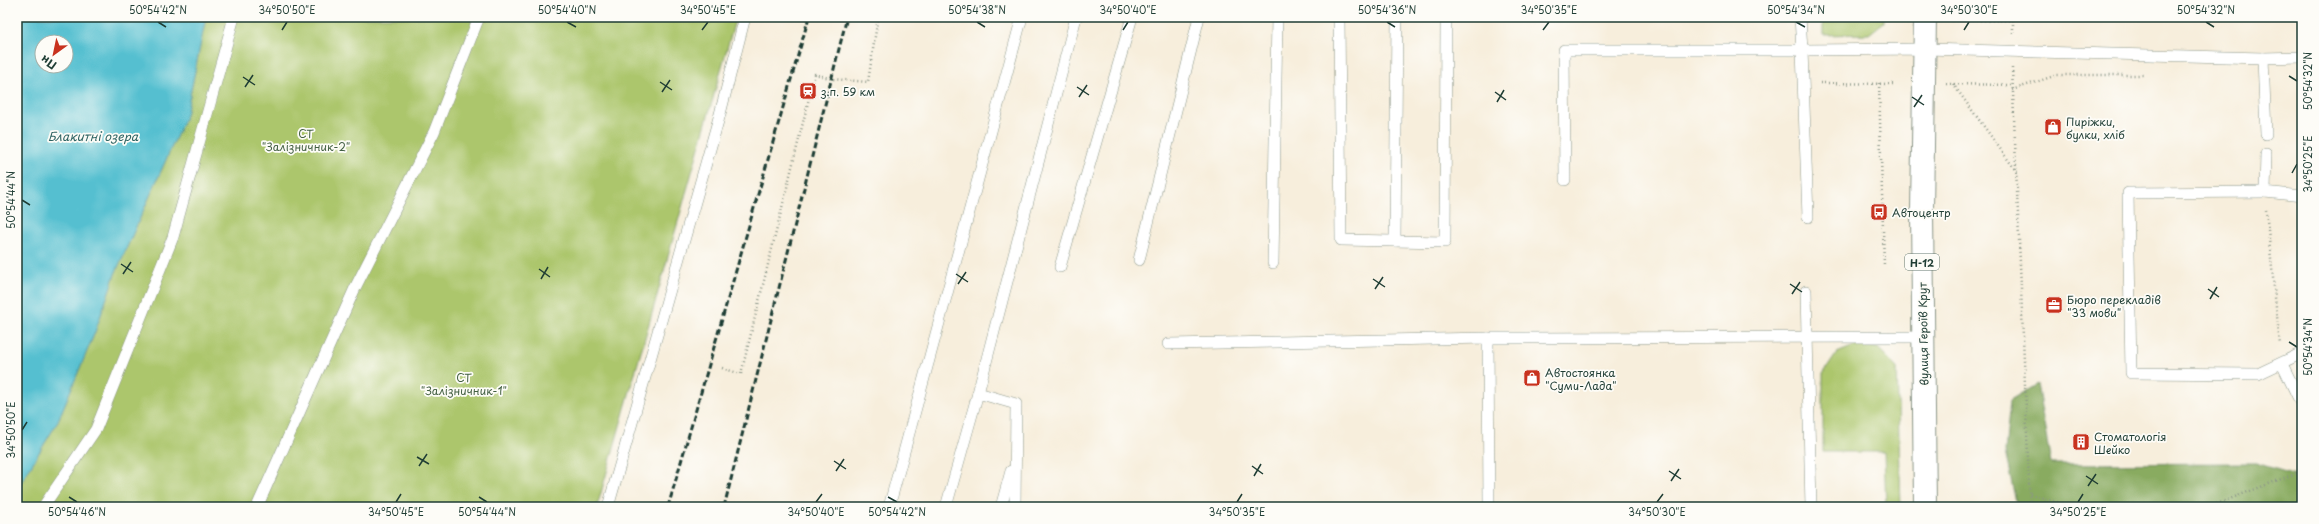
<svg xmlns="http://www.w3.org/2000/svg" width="2319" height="524" font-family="'Playpen Sans',sans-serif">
	<rect width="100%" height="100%" fill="#fdfcf7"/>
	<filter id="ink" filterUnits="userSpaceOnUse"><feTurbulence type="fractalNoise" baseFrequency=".025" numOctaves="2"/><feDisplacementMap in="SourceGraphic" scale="8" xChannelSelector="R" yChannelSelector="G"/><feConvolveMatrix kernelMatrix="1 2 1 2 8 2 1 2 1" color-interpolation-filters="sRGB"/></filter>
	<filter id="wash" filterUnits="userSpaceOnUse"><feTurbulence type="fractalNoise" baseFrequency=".012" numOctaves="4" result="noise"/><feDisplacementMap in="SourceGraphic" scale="16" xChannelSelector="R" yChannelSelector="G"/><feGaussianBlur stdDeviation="0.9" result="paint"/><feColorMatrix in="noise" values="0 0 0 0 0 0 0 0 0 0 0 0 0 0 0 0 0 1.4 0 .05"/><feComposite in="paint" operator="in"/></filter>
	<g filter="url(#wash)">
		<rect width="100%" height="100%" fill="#f7eedc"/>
		<g fill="#acc66c" stroke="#668250">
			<path d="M206,17H736L597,507H17V489L57,423L95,332L115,274L186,115Z"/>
			<path d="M1823,17H1884V22L1869,34L1823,35Z"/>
			<path d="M1859,344L1878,348L1897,367L1901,507H1886L1884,452H1823V374L1837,353Z"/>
		</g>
		<path fill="#89ab60" stroke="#54744a" d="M2037,384L2051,464L2256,463L2302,477V507H2017L2005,452L2010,400Z"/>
		<path fill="#54bfd0" stroke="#3a7e82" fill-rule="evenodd" d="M17,17H206L186,115L115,274L95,332L57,423L17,489ZM42,42H66V66H42Z"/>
	</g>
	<g filter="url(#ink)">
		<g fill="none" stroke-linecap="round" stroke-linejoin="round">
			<defs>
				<g id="service">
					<path d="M1339,17L1341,240L1445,242L1446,17"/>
					<path d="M1800,17L1802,50L1925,49L2263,58L2302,57"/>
					<path d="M2263,58L2266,134"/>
					<path d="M2266,154L2265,192L2302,196"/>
					<path d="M1565,180L1564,50H1802L1808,217"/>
					<path d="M2265,192L2128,193L2131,373L2258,374L2302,353"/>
					<path d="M1395,241L1397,17"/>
					<path d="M1139,260L1199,17"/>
					<path d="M1273,263L1277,17"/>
					<path d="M1060,267L1132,17"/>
					<path d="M1806,291L1811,507"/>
					<path d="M1488,338L1923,337"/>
					<path d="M1168,344L1488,338L1489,507"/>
					<path d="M2282,364L2302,405"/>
					<path d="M978,393L1076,17"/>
					<path d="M43,507L96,429L173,237L234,17"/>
					<path d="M257,507L355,288L434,132L479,17"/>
					<path d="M608,507L720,114L745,17"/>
					<path d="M889,507L1022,17"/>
					<path d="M946,507L978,393L1016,404L1015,507"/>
					<path d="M1001,507L1011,471"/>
				</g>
				<path id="primary" d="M1925,507L1922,210L1925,17"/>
			</defs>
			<use href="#service" stroke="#8b9688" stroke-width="12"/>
			<use href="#primary" stroke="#8b9688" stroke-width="24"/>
			<g stroke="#8b9688" stroke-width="2.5" stroke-dasharray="1 3" stroke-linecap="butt">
				<path d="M1892,17L1893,18"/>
				<path d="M1952,20H2013"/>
				<path d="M2013,33V17"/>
				<path d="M2012,68L2030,507"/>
				<path d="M1820,83L1894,84"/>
				<path d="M1879,83L1884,266"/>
				<path d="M1946,84L2012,85"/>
				<path d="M1953,84L2017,172"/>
				<path d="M2012,90L2057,75H2143"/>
				<path d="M2266,210L2280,345"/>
				<path d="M722,368L741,374L815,74L832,79L868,82L878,17"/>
				<path d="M2030,494L2073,507"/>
				<path d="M2209,507L2302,471"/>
			</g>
			<use href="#service" stroke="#fff" stroke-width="11"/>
			<use href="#primary" stroke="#fff" stroke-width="22"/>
			<g stroke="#1f3d34" stroke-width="3" stroke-dasharray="6 3" stroke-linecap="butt">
				<path d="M668,507L809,17"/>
				<path d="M724,507L847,17"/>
			</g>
		</g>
	</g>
	<path fill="none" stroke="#1f3d34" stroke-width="1.5" d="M158,22L166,27M567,22L576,27M977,22L985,27M1387,22L1395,27M1796,22L1805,27M2206,22L2214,27M282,30L287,22M702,30L708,22M1123,30L1128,22M1543,30L1549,22M1964,30L1969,22M2289,76L2297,81M243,77L255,85M660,82L672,90M245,87L253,75M1077,87L1089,95M662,92L670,80M1495,92L1506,100M1079,97L1087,85M1912,97L1924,105M1497,102L1504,90M1914,107L1922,95M2292,173L2297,164M22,200L30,205M121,264L133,272M539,269L550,277M123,274L131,262M956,274L968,282M541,279L548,267M1373,279L1385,287M958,284L966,272M1790,284L1802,292M1375,289L1383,277M2208,289L2219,297M1792,294L1800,282M2210,299L2217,287M2289,342L2297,347M22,430L27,422M417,457L429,464M834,461L846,469M419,466L427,454M1252,466L1263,474M836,471L844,459M1669,471L1681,479M1254,476L1261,464M2086,476L2098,484M1671,481L1679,469M2088,486L2096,474M69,497L77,502M479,497L487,502M888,497L897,502M396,502L401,494M816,502L822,494M1237,502L1242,494M1657,502L1663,494M2078,502L2083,494"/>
	<defs>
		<symbol id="station-square" viewBox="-11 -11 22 22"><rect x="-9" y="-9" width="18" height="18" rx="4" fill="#c8321e" stroke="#fdfcf7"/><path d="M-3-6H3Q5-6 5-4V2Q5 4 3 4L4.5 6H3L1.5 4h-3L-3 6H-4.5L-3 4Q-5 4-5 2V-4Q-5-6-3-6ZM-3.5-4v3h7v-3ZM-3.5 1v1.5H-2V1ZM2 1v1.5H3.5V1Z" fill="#fff"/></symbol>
		<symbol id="shop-square" viewBox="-11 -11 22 22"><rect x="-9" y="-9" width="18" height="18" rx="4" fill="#c8321e" stroke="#fdfcf7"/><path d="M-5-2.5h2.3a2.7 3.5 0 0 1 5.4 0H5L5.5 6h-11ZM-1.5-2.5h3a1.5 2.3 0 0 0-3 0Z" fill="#fff"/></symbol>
		<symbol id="bus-square" viewBox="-11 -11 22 22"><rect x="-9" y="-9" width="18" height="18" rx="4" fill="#c8321e" stroke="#fdfcf7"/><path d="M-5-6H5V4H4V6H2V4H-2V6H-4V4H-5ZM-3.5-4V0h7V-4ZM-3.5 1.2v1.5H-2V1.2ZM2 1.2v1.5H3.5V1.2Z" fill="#fff"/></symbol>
		<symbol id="office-square" viewBox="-11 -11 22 22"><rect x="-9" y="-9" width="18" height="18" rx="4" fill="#c8321e" stroke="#fdfcf7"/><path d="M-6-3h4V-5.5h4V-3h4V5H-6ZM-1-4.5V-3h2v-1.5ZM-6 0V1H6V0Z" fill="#fff"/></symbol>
		<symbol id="building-square" viewBox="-11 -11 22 22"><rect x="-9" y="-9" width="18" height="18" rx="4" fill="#c8321e" stroke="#fdfcf7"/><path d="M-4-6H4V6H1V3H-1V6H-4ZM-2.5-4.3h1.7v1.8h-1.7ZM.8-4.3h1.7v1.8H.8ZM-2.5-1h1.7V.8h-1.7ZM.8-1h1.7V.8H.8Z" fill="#fff"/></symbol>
	</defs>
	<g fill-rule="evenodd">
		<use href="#station-square" x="798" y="81" width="20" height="20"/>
		<use href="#shop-square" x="2043" y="117" width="20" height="20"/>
		<use href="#bus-square" x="1869" y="202" width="20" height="20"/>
		<use href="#office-square" x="2044" y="295" width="20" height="20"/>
		<use href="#shop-square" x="1522" y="368" width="20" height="20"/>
		<use href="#building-square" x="2071" y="432" width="20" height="20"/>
	</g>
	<g text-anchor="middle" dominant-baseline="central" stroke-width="3.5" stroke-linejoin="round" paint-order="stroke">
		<rect fill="#fdfcf7" stroke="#62766e" stroke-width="1" x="1905" y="254" width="34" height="16" rx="3"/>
		<g font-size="10" font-weight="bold" fill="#1f3d34">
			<text x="1922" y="262">Н-12</text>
		</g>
		<g font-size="11" fill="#1f3d34" stroke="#fdfcf7" text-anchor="start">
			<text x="821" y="91">з.п. 59 км</text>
			<text x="2066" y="121">Пиріжки,<tspan x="2066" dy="13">булки, хліб</tspan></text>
			<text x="1892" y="212">Автоцентр</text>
			<text x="2067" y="299">Бюро перекладів<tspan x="2067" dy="13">"33 мови"</tspan></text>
			<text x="1545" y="372">Автостоянка<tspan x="1545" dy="13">"Суми-Лада"</tspan></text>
			<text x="2094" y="436">Стоматологія<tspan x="2094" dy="13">Шейко</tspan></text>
		</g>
		<g font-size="11" fill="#425f42" stroke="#fdfcf7">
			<text x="306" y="133">СТ<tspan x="306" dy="13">"Залізничник-2"</tspan></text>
			<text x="464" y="377">СТ<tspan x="464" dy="13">"Залізничник-1"</tspan></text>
		</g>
		<g font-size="11" fill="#1f3d34" stroke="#fdfcf7">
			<text transform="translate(1923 334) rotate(-91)">вулиця Героїв Крут</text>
		</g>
		<g font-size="12" font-style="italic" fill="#2f6463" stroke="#fdfcf7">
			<text x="93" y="136">Блакитні озера</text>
		</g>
	</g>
	<rect width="2319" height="524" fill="none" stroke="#fdfcf7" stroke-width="44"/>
	<g transform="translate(54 54) rotate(213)"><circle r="19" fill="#fdfcf7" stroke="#a4b0a9"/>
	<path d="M0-3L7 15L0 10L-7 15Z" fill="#c8321e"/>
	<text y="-6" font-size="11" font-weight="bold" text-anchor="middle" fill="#1f3d34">Пн</text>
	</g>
	<rect x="22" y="22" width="2275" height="480" fill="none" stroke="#1f3d34" stroke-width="1.5"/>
	<g font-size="10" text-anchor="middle" fill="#1f3d34">
		<text x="158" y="14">50°54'42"N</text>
		<text x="287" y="14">34°50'50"E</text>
		<text x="567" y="14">50°54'40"N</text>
		<text x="708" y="14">34°50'45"E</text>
		<text x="977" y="14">50°54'38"N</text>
		<text x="1128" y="14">34°50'40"E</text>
		<text x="1387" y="14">50°54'36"N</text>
		<text x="1549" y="14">34°50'35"E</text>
		<text x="1796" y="14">50°54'34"N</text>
		<text x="1969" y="14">34°50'30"E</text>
		<text x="2206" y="14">50°54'32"N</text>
		<text transform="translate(2308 81) rotate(-90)" y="4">50°54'32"N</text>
		<text transform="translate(2308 164) rotate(-90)" y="4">34°50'25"E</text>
		<text transform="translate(11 200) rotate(-90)" y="4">50°54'44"N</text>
		<text transform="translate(2308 347) rotate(-90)" y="4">50°54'34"N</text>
		<text transform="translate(11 430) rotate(-90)" y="4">34°50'50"E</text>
		<text x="77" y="516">50°54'46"N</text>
		<text x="396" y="516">34°50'45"E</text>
		<text x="487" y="516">50°54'44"N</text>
		<text x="816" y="516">34°50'40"E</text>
		<text x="897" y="516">50°54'42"N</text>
		<text x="1237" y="516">34°50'35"E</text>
		<text x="1657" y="516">34°50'30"E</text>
		<text x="2078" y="516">34°50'25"E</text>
	</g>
</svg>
